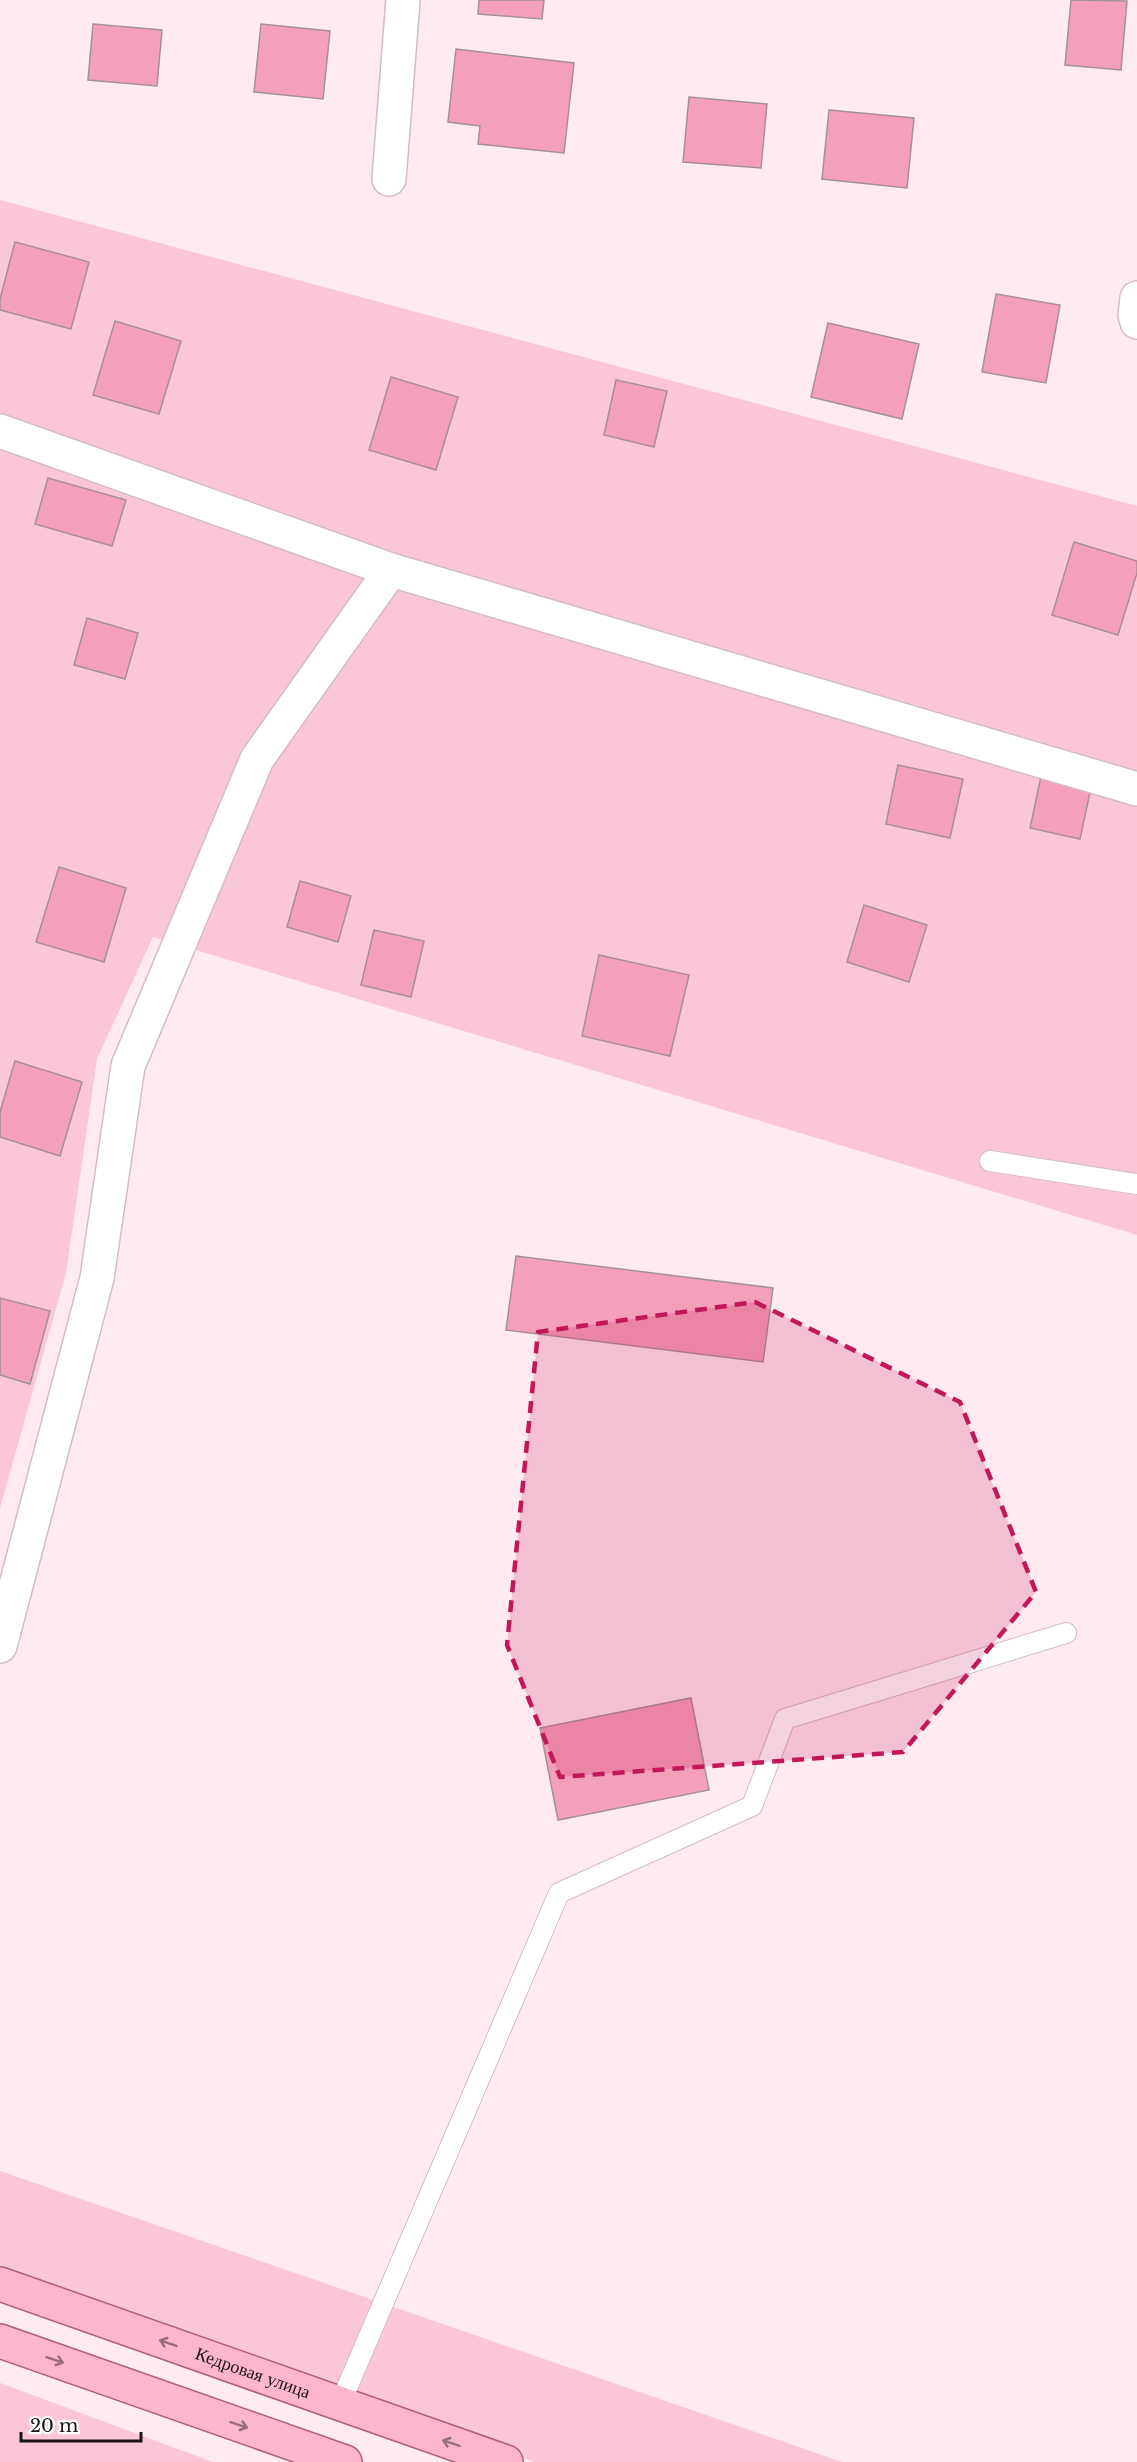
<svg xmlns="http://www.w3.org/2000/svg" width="1137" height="2462" font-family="'Libre Baskerville',serif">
	<rect width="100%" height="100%" fill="#feeaf0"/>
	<g fill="#fbc7d6">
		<path d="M0,200L1137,506V1235L153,937L97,1059L66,1273L0,1508Z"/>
		<path d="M0,2171L842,2462H535L0,2273Z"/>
		<path d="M0,2383L213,2462H0Z"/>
	</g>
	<g fill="#f4a0ba" stroke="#a69096" stroke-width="1.5">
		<path d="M479,0H544L542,19L478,14Z"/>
		<path d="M1071,0L1127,1L1121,70L1065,65Z"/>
		<path d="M93,24L162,30L157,86L88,80Z"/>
		<path d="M261,24L330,31L323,99L254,92Z"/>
		<path d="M456,49L574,63L564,153L478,144L480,126L448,122Z"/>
		<path d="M689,97L767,104L761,168L683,162Z"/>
		<path d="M829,110L914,118L907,188L822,179Z"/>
		<path d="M15,242L89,262L71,329L0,310V299Z"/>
		<path d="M996,294L1060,305L1046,383L982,372Z"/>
		<path d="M115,321L181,341L159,414L93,395Z"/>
		<path d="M828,323L919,344L902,419L811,397Z"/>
		<path d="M391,377L458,397L436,470L369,450Z"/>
		<path d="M616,380L667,391L654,447L604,435Z"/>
		<path d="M48,478L126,500L112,546L35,524Z"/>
		<path d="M1074,542L1137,561V573L1118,635L1052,615Z"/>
		<path d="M87,618L138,633L125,679L74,665Z"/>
		<path d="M898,765L963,779L950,838L886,824Z"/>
		<path d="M1042,772L1092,783L1080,839L1030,828Z"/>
		<path d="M59,867L126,888L104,962L36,942Z"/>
		<path d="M300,881L351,896L338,942L287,927Z"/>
		<path d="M864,905L927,925L909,982L847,962Z"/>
		<path d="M374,930L424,941L411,997L361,985Z"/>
		<path d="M599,955L689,975L670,1056L582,1036Z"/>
		<path d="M15,1061L82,1082L60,1156L0,1137V1112Z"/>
		<path d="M516,1256L773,1288L763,1362L506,1330Z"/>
		<path d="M0,1298L50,1311L30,1384L0,1375Z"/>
		<path d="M691,1698L709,1790L558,1820L540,1728Z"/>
	</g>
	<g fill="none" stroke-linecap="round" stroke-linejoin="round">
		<defs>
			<g id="service">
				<path d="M990,1161L1137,1184"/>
				<path d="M340,2404L559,1893L752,1806L785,1719L1066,1633"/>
			</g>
			<g id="minor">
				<path d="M389,179L403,0"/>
				<path d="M1137,298L1135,315L1137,322"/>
				<path d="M0,431L391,570L1137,789"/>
				<path d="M0,1646L97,1278L128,1066L257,759L391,570"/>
			</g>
			<g id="primary">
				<path id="s1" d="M0,2284L506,2462"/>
				<path d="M0,2341L345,2462"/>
			</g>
		</defs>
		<use href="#service" stroke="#d4bcc3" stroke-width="22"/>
		<use href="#minor" stroke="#d4bcc3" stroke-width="36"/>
		<use href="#primary" stroke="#ae5d79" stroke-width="36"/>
		<use href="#service" stroke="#fff" stroke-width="20"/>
		<use href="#minor" stroke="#fff" stroke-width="33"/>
		<use href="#primary" stroke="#fdb6ce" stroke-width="33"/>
	</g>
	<defs><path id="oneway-shaft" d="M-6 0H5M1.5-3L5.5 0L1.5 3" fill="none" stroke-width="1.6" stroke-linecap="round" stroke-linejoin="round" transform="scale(1.5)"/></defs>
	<g stroke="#986d7c">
		<use href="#oneway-shaft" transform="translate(168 2343) rotate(-161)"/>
		<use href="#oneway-shaft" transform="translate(55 2360) rotate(19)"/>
		<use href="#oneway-shaft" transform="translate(239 2425) rotate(19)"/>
		<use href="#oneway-shaft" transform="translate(451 2443) rotate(-161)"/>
	</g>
	<path fill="#c2185b" fill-opacity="0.2" stroke="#c2185b" stroke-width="4.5" stroke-dasharray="12 8" stroke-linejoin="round" d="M755,1302L960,1402L1036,1592L903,1752L560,1777L507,1645L538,1332Z"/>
	<g text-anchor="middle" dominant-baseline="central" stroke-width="6" stroke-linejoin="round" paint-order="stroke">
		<g font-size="18" fill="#1c1417" stroke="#fdfdfd">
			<text stroke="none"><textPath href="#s1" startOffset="268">Кедровая улица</textPath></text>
		</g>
	</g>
	<path d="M21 2432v9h120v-9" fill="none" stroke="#1c1417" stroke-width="3"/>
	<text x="30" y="2432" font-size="18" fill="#1c1417" stroke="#fdfdfd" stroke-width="4.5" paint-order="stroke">20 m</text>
</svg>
